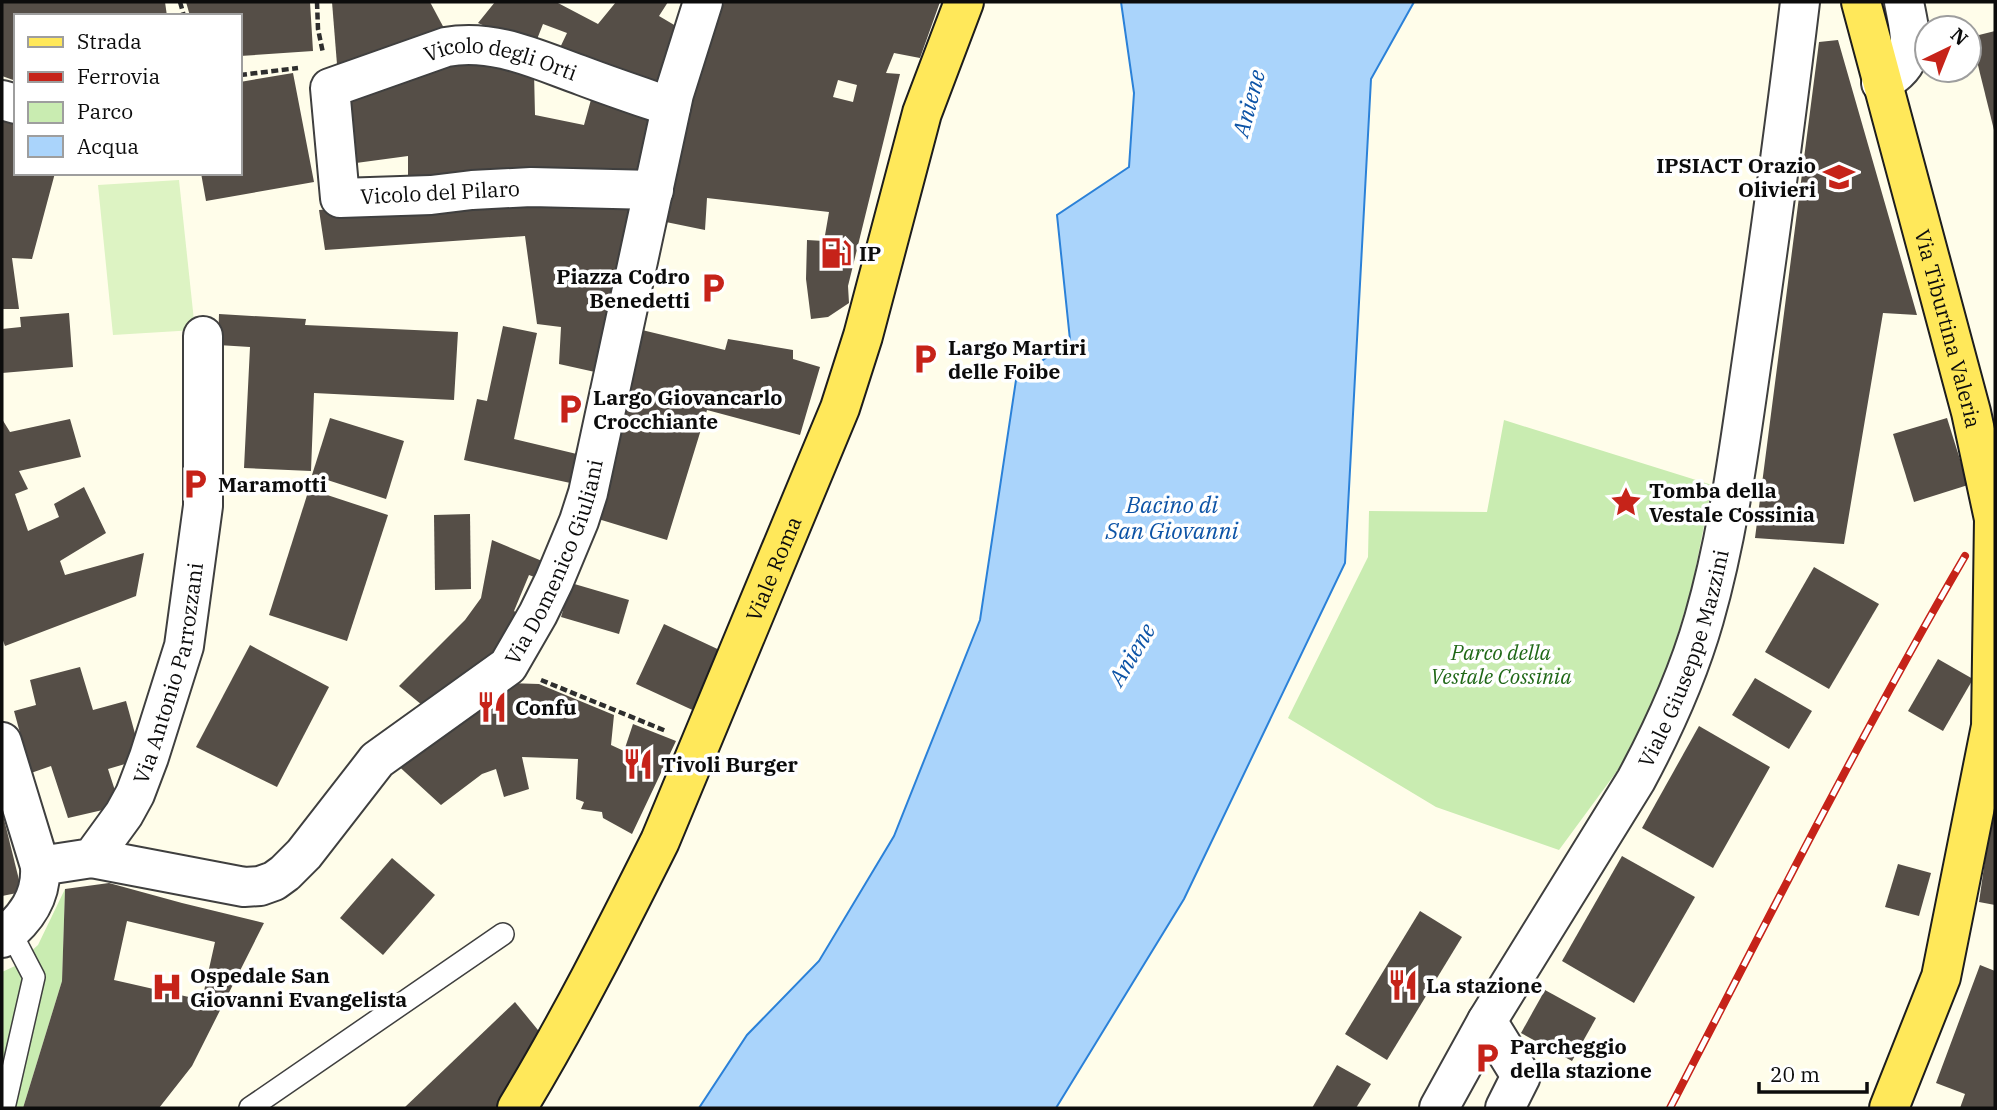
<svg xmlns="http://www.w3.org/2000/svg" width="1997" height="1110" font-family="'IBM Plex Serif',serif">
	<rect width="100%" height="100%" fill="#fffdea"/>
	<g fill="#c9ecb1">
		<path d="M1504,420L1712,485L1692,587L1664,679L1623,763L1559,850L1436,807L1288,718L1368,557L1369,511L1487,512Z"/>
		<path d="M65,889L62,981L23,1108H2V972L15,966L38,945Z"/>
	</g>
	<path fill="#ddf3c3" d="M179,180L195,330L113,335L98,185Z"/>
	<path fill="#aad4fb" stroke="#2b81d8" stroke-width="2" d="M1121,2H1414L1371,79L1345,563L1184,899L1056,1108H699L747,1035L819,961L894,836L980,620L1016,380L1070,340L1057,215L1129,167L1134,93Z"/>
	<g fill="#554e47" fill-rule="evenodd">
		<path d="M2,2H165L167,16H16V81L2,76Z"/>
		<path d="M186,2H310L313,51L240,56V16H190Z"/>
		<path d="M332,2H430L445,30L338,77Z"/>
		<path d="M495,2H558V3L598,24L616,2H668L659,16L681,29L653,91L557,54L567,33L543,24L534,47L478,23Z"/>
		<path d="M724,2H940L920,58L894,53L886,73L900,74L848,286L849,303L828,317L811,319L806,279L807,240L824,241L829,212L707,198L705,230L661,221L675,152ZM838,80L857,85L853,102L833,97Z"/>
		<path d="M1995,31V129L1994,130L1971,37Z"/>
		<path d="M1838,40L1917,315L1883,313L1844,544L1755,538L1819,42Z"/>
		<path d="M464,60L534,72L535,115L584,125L592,96L648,116L641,176L464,171L465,180L408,185V156L356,163L350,97Z"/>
		<path d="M293,73L314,182L206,201L201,173H240V82Z"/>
		<path d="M2,121L16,125V173H55L32,259L12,258L19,309H2Z"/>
		<path d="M542,194L634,198L604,374L559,364L561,327L537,324L525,236L325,250L319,210Z"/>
		<path d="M69,313L73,367L2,373V329L21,327L20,317Z"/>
		<path d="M219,314L306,319L305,325L458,332L454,400L314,393L311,471L244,468L250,347L218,345Z"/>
		<path d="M503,326L537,333L514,439L581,455L575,484L464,460L477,399L487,401Z"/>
		<path d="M642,330L725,350L728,339L793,350V359L820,367L800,435L707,410L667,540L595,518Z"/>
		<path d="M330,418L404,441L386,499L312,475Z"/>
		<path d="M1947,418L1968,485L1914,502L1893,434Z"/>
		<path d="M2,419L10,432L70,419L81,457L19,471L28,489L15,494L28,531L59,517L54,504L84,487L106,533L60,561L65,575L144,553L136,596L5,646L2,638Z"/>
		<path d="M309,489L388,515L347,641L269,615Z"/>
		<path d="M470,514L471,589L435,590L434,515Z"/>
		<path d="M492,540L542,561L537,578L529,575L514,611L520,615L506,640L428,710L399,686L465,620L481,598Z"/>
		<path d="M1814,567L1879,604L1829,689L1765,652Z"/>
		<path d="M571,583L629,600L619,634L561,617Z"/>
		<path d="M664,624L726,653L699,713L636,684Z"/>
		<path d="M250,645L329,687L277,787L196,747Z"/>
		<path d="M1938,659L1973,679L1943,731L1908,711Z"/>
		<path d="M80,667L93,710L126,701L142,759L108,769L120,806L68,818L51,766L31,773L14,711L36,705L30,680Z"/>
		<path d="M1755,678L1812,711L1789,749L1732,715Z"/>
		<path d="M504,683L539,684L614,715L611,745L624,751L633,724L676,741L632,834L603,818L602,812L581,809L584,802L576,799L578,759L522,757L529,789L504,797L496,769L482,774L441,805L393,761Z"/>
		<path d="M1699,726L1770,767L1713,868L1642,828Z"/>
		<path d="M1994,797H1995V905L1979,902Z"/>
		<path d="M2,811L22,892L2,896Z"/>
		<path d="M1622,856L1695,897L1634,1003L1562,961Z"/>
		<path d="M392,858L435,895L383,955L340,918Z"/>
		<path d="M1898,864L1931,873L1919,916L1885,907Z"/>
		<path d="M109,883L182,903L264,923L192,1066L159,1108H23L62,981L65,889ZM127,921L215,942L202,1000L114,980Z"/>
		<path d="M1420,911L1462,937L1387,1060L1345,1034Z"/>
		<path d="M1980,965L1995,971V1108H1960L1965,1094L1936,1083Z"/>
		<path d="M1545,990L1596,1018L1572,1061L1521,1033Z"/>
		<path d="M515,1002L547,1041L509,1108H404Z"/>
		<path d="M1337,1065L1371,1084L1356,1108H1312Z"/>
	</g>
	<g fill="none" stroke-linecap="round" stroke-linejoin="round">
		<defs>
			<g id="lane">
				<path d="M4,1108L34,977L10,931"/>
				<path d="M250,1108L503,934"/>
			</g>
			<g id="street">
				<path d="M1881,83C1920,62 1911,39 1904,2"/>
				<path d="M2,100L16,104"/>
				<path id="s1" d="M654,190L531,187L472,190L431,195L340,198L330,88L446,47C494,38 538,60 583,76C612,87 642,97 671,107"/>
				<path d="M2,742L40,866"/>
				<path id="s2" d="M92,858L244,887L260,886L274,881L285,873L304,854L377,760L508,666L538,614L554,581L579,521L588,493L674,94L703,2"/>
				<path id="s3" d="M2,938C26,919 42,897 40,866L92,858L124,814L135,794L149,757L184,646L203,506V336"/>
				<path d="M1487,1021L1521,1076L1505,1108"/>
				<path id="s4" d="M1439,1108L1487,1021L1636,780C1664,728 1688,675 1704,619C1729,532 1740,442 1753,353C1770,236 1786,119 1800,2"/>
			</g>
			<g id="primary">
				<path id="s5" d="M1861,2L1971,412L1994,519L1991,726L1941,977L1889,1108"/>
				<path id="s6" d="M517,1108C569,1022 615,931 660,841L840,408L863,336L922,113L964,2"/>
			</g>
		</defs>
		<use href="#lane" stroke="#3f3f3f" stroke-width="24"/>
		<use href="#street" stroke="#3f3f3f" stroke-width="42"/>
		<use href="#primary" stroke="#1d1d1d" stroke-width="42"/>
		<g stroke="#2e2e2e" stroke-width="4.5" stroke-dasharray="7 3.5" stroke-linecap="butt">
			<path d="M180,2L184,16"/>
			<path d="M317,2L318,29L323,53"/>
			<path d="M240,75L298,68"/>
			<path d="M541,680L666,731"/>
		</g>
		<use href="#lane" stroke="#fff" stroke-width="21"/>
		<use href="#street" stroke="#fff" stroke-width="38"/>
		<use href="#primary" stroke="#ffe85a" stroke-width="38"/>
		<defs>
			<path id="rail" d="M1670,1108C1766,923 1860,736 1965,556"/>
		</defs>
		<use href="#rail" stroke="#c62319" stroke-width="8"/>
		<use href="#rail" stroke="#fff" stroke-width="5" stroke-dasharray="16" stroke-linecap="butt"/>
	</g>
	<defs>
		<symbol id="school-bare" viewBox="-9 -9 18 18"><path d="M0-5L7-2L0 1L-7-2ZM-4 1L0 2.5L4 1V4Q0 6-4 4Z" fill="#c62319" stroke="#fff" stroke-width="2.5" paint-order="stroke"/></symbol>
		<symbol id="fuel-bare" viewBox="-9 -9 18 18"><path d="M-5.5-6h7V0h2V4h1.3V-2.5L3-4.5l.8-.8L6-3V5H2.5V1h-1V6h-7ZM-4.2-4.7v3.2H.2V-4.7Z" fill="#c62319" stroke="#fff" stroke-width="2.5" paint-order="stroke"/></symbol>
		<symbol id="parking-bare" viewBox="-9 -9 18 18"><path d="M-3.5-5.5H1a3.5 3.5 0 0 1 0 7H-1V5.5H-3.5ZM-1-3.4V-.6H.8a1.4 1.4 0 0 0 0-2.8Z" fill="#c62319" stroke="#fff" stroke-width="2.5" paint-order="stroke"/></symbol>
		<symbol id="sight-bare" viewBox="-9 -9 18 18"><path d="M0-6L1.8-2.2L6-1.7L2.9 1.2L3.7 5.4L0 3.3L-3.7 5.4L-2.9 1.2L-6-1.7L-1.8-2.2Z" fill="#c62319" stroke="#fff" stroke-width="2.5" paint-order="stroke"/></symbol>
		<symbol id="restaurant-bare" viewBox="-9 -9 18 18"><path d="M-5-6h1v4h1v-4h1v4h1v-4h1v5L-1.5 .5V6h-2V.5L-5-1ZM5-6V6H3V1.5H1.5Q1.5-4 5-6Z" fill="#c62319" stroke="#fff" stroke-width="2.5" paint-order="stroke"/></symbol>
		<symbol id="hospital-bare" viewBox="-9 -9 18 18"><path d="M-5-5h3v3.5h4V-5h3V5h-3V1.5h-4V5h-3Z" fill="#c62319" stroke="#fff" stroke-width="2.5" paint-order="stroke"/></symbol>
	</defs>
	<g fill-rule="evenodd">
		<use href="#school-bare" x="1817" y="155" width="44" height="44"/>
		<use href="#fuel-bare" x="814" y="231" width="44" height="44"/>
		<use href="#parking-bare" x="691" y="266" width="44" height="44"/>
		<use href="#parking-bare" x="903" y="337" width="44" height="44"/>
		<use href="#parking-bare" x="548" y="387" width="44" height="44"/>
		<use href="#parking-bare" x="173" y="462" width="44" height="44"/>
		<use href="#sight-bare" x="1604" y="480" width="44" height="44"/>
		<use href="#restaurant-bare" x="470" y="685" width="44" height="44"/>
		<use href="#restaurant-bare" x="616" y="742" width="44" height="44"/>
		<use href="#restaurant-bare" x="1381" y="963" width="44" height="44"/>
		<use href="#hospital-bare" x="145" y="965" width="44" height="44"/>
		<use href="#parking-bare" x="1465" y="1036" width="44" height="44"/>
	</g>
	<g text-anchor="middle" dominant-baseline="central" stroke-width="7" stroke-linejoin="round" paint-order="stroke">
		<g font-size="21" fill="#0c0c0c" stroke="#fff">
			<text stroke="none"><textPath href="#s1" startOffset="604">Vicolo degli Orti</textPath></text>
			<text transform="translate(440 192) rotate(-3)">Vicolo del Pilaro</text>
			<text stroke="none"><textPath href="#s5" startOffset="338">Via Tiburtina Valeria</textPath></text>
			<text stroke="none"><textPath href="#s2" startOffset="621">Via Domenico Giuliani</textPath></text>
			<text stroke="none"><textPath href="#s6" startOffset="598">Viale Roma</textPath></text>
			<text stroke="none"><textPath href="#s4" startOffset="514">Viale Giuseppe Mazzini</textPath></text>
			<text stroke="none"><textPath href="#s3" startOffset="341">Via Antonio Parrozzani</textPath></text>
		</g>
		<g font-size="21" font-weight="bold" fill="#0c0c0c" stroke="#fff" text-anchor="start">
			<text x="1816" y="165" text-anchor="end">IPSIACT Orazio<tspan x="1816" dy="24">Olivieri</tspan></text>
			<text x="859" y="253">IP</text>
			<text x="690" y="276" text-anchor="end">Piazza Codro<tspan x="690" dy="24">Benedetti</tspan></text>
			<text x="948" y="347">Largo Martiri<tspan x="948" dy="24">delle Foibe</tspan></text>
			<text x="593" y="397">Largo Giovancarlo<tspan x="593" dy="24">Crocchiante</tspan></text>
			<text x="218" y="484">Maramotti</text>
			<text x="1649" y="490">Tomba della<tspan x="1649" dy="24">Vestale Cossinia</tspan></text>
			<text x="515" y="707">Confu</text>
			<text x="661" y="764">Tivoli Burger</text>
			<text x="190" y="975">Ospedale San<tspan x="190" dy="24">Giovanni Evangelista</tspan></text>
			<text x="1426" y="985">La stazione</text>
			<text x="1510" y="1046">Parcheggio<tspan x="1510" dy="24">della stazione</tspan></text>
		</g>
		<g font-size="21" font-style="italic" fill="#206817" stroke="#fff">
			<text x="1501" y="652">Parco della<tspan x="1501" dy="24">Vestale Cossinia</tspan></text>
		</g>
		<g font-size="23" font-style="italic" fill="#0c53a6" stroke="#fff">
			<text transform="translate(1248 103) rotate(-75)">Aniene</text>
			<text x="1172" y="504">Bacino di<tspan x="1172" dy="26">San Giovanni</tspan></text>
			<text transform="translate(1131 654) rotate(-59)">Aniene</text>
		</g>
	</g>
	<rect width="1997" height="1110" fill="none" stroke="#0c0c0c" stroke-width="7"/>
	<rect x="14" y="14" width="228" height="161" fill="#ffffff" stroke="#9e9e9e" stroke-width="2"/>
	<rect x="28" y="37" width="35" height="10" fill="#ffe85a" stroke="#9e9e9e" stroke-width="2"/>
	<text x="77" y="49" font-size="21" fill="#0c0c0c">Strada</text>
	<rect x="28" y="72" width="35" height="10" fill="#c62319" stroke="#9e9e9e" stroke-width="2"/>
	<text x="77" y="84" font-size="21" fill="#0c0c0c">Ferrovia</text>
	<rect x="28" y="102" width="35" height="21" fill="#c9ecb1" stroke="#9e9e9e" stroke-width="2"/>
	<text x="77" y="119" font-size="21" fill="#0c0c0c">Parco</text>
	<rect x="28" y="136" width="35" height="21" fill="#aad4fb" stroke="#9e9e9e" stroke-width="2"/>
	<text x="77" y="154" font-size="21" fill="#0c0c0c">Acqua</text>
	<g transform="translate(1948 49) rotate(43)"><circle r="33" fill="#ffffff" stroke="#9e9e9e" stroke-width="2"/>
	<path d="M0-5L12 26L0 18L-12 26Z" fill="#c62319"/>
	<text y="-10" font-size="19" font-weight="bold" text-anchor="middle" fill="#0c0c0c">N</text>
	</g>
	<path d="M1759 1082v10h108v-10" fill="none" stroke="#0c0c0c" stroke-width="3.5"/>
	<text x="1770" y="1082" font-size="21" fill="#0c0c0c" stroke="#ffffff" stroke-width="5" paint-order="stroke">20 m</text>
</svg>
